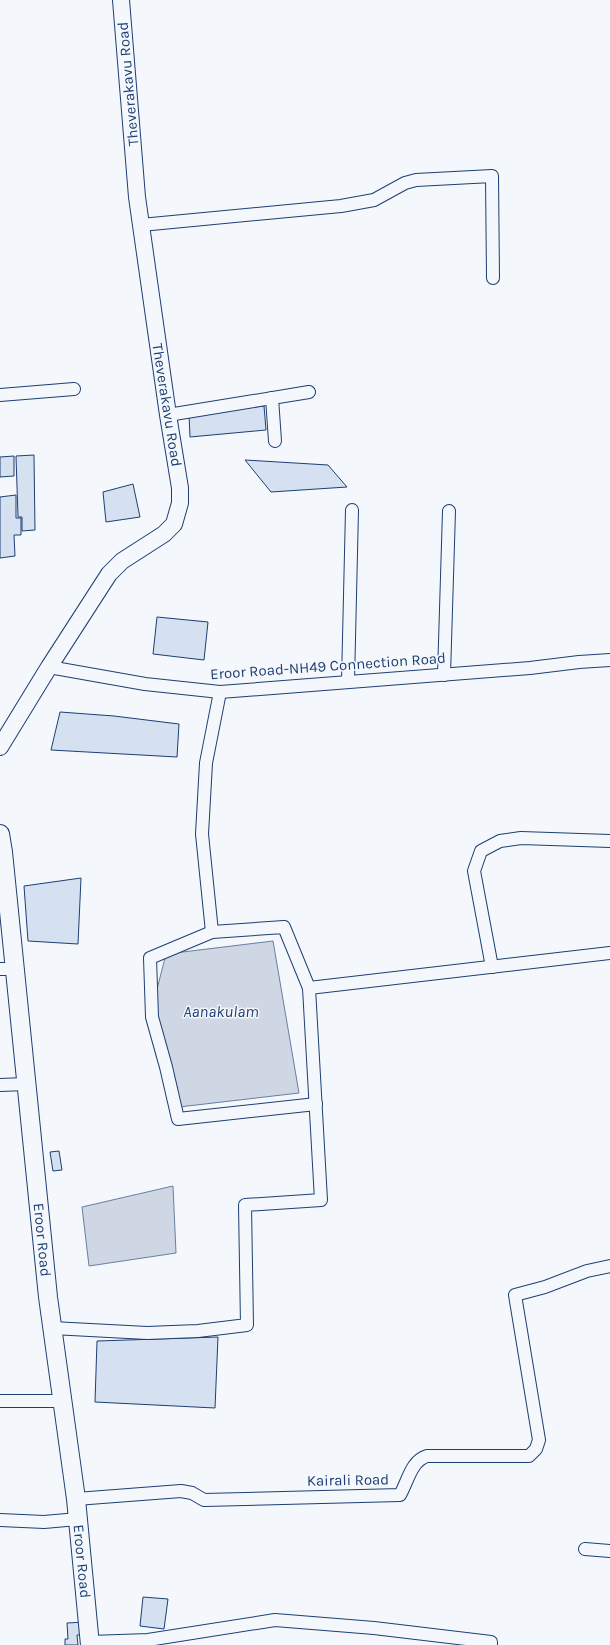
<svg xmlns="http://www.w3.org/2000/svg" width="610" height="1645" font-family="Karla,sans-serif">
	<rect width="100%" height="100%" fill="#f4f7fb"/>
	<g fill="#cfd7e4" stroke="#687fa3">
		<path d="M273,941L299,1093L179,1107L154,1001L166,954Z"/>
		<path d="M173,1186L176,1253L89,1266L82,1207Z"/>
	</g>
	<g fill="#d5e0f0" stroke="#1d3f73">
		<path d="M264,406L266,430L190,437L189,415Z"/>
		<path d="M34,455L35,530L22,531V517H18L16,456Z"/>
		<path d="M14,456V476L0,477V457Z"/>
		<path d="M245,460L328,465L347,487L271,492Z"/>
		<path d="M133,484L140,517L106,522L103,492Z"/>
		<path d="M16,495V518H21V535H14L15,556L0,558V497Z"/>
		<path d="M157,617L208,622L204,660L153,654Z"/>
		<path d="M60,712L114,716L179,724L177,757L51,750Z"/>
		<path d="M81,878L78,944L28,941L24,886Z"/>
		<path d="M59,1151L62,1170L53,1171L50,1152Z"/>
		<path d="M218,1337L215,1408L95,1402L97,1341Z"/>
		<path d="M143,1597L168,1599L164,1629L140,1626Z"/>
		<path d="M85,1622V1635H77L78,1645H65V1639H68L67,1623Z"/>
	</g>
	<g fill="none" stroke-linecap="round" stroke-linejoin="round">
		<defs>
			<g id="minor">
				<path d="M141,225L341,206L374,200L405,183L416,180L492,176L493,278"/>
				<path d="M0,395L74,389"/>
				<path d="M272,398L275,441"/>
				<path d="M168,415L309,392"/>
				<path d="M49,667L145,684L220,692L530,668L579,662L610,660"/>
				<path d="M444,675L449,511"/>
				<path d="M348,681L352,510"/>
				<path d="M212,932L150,958L152,1017L166,1067L178,1119L316,1104"/>
				<path d="M492,967L474,871L481,851L500,841L521,838L610,841"/>
				<path d="M0,969H14"/>
				<path d="M309,988L610,953"/>
				<path d="M0,1085L26,1084"/>
				<path d="M52,1328L147,1333L198,1331L247,1325L245,1205L321,1200L309,988L284,927L212,932L202,834L206,763L220,692"/>
				<path d="M0,1401H61"/>
				<path d="M76,1499L181,1491L192,1493L204,1500L400,1495C408,1481 411,1461 427,1456H529L536,1449L539,1440L515,1295L545,1287L587,1271L610,1266"/>
				<path d="M0,1520L44,1522L78,1519"/>
				<path d="M585,1549L610,1551"/>
				<path d="M90,1642L148,1640L275,1620L374,1628L491,1642V1645"/>
			</g>
			<path id="tertiary" d="M0,747L49,667L109,574L122,561L164,534L174,524L180,503V488L168,415L137,197L121,0"/>
			<g id="secondary">
				<path id="s1" d="M0,834L3,852L48,1297L76,1499L90,1645"/>
			</g>
		</defs>
		<use href="#minor" stroke="#1d3f73" stroke-width="14"/>
		<use href="#tertiary" stroke="#1d3f73" stroke-width="18"/>
		<use href="#secondary" stroke="#1d3f73" stroke-width="20"/>
		<use href="#minor" stroke="#f4f7fb" stroke-width="12"/>
		<use href="#tertiary" stroke="#f4f7fb" stroke-width="16"/>
		<use href="#secondary" stroke="#f4f7fb" stroke-width="18"/>
	</g>
	<g text-anchor="middle" dominant-baseline="central" stroke-width="3" stroke-linejoin="round" paint-order="stroke">
		<g font-size="15" fill="#1d3f73" stroke="#f4f7fb">
			<text transform="translate(128 84) rotate(-95)">Theverakavu Road</text>
			<text transform="translate(167 405) rotate(81)">Theverakavu Road</text>
			<text transform="translate(328 666) rotate(-4)">Eroor Road-NH49 Connection Road</text>
			<text stroke="none"><textPath href="#s1" startOffset="408">Eroor Road</textPath></text>
			<text transform="translate(348 1480) rotate(-1)">Kairali Road</text>
			<text stroke="none"><textPath href="#s1" startOffset="732">Eroor Road</textPath></text>
		</g>
		<g font-size="16" font-style="italic" fill="#1d3f73" stroke="#f4f7fb">
			<text x="221" y="1011">Aanakulam</text>
		</g>
	</g>
</svg>
